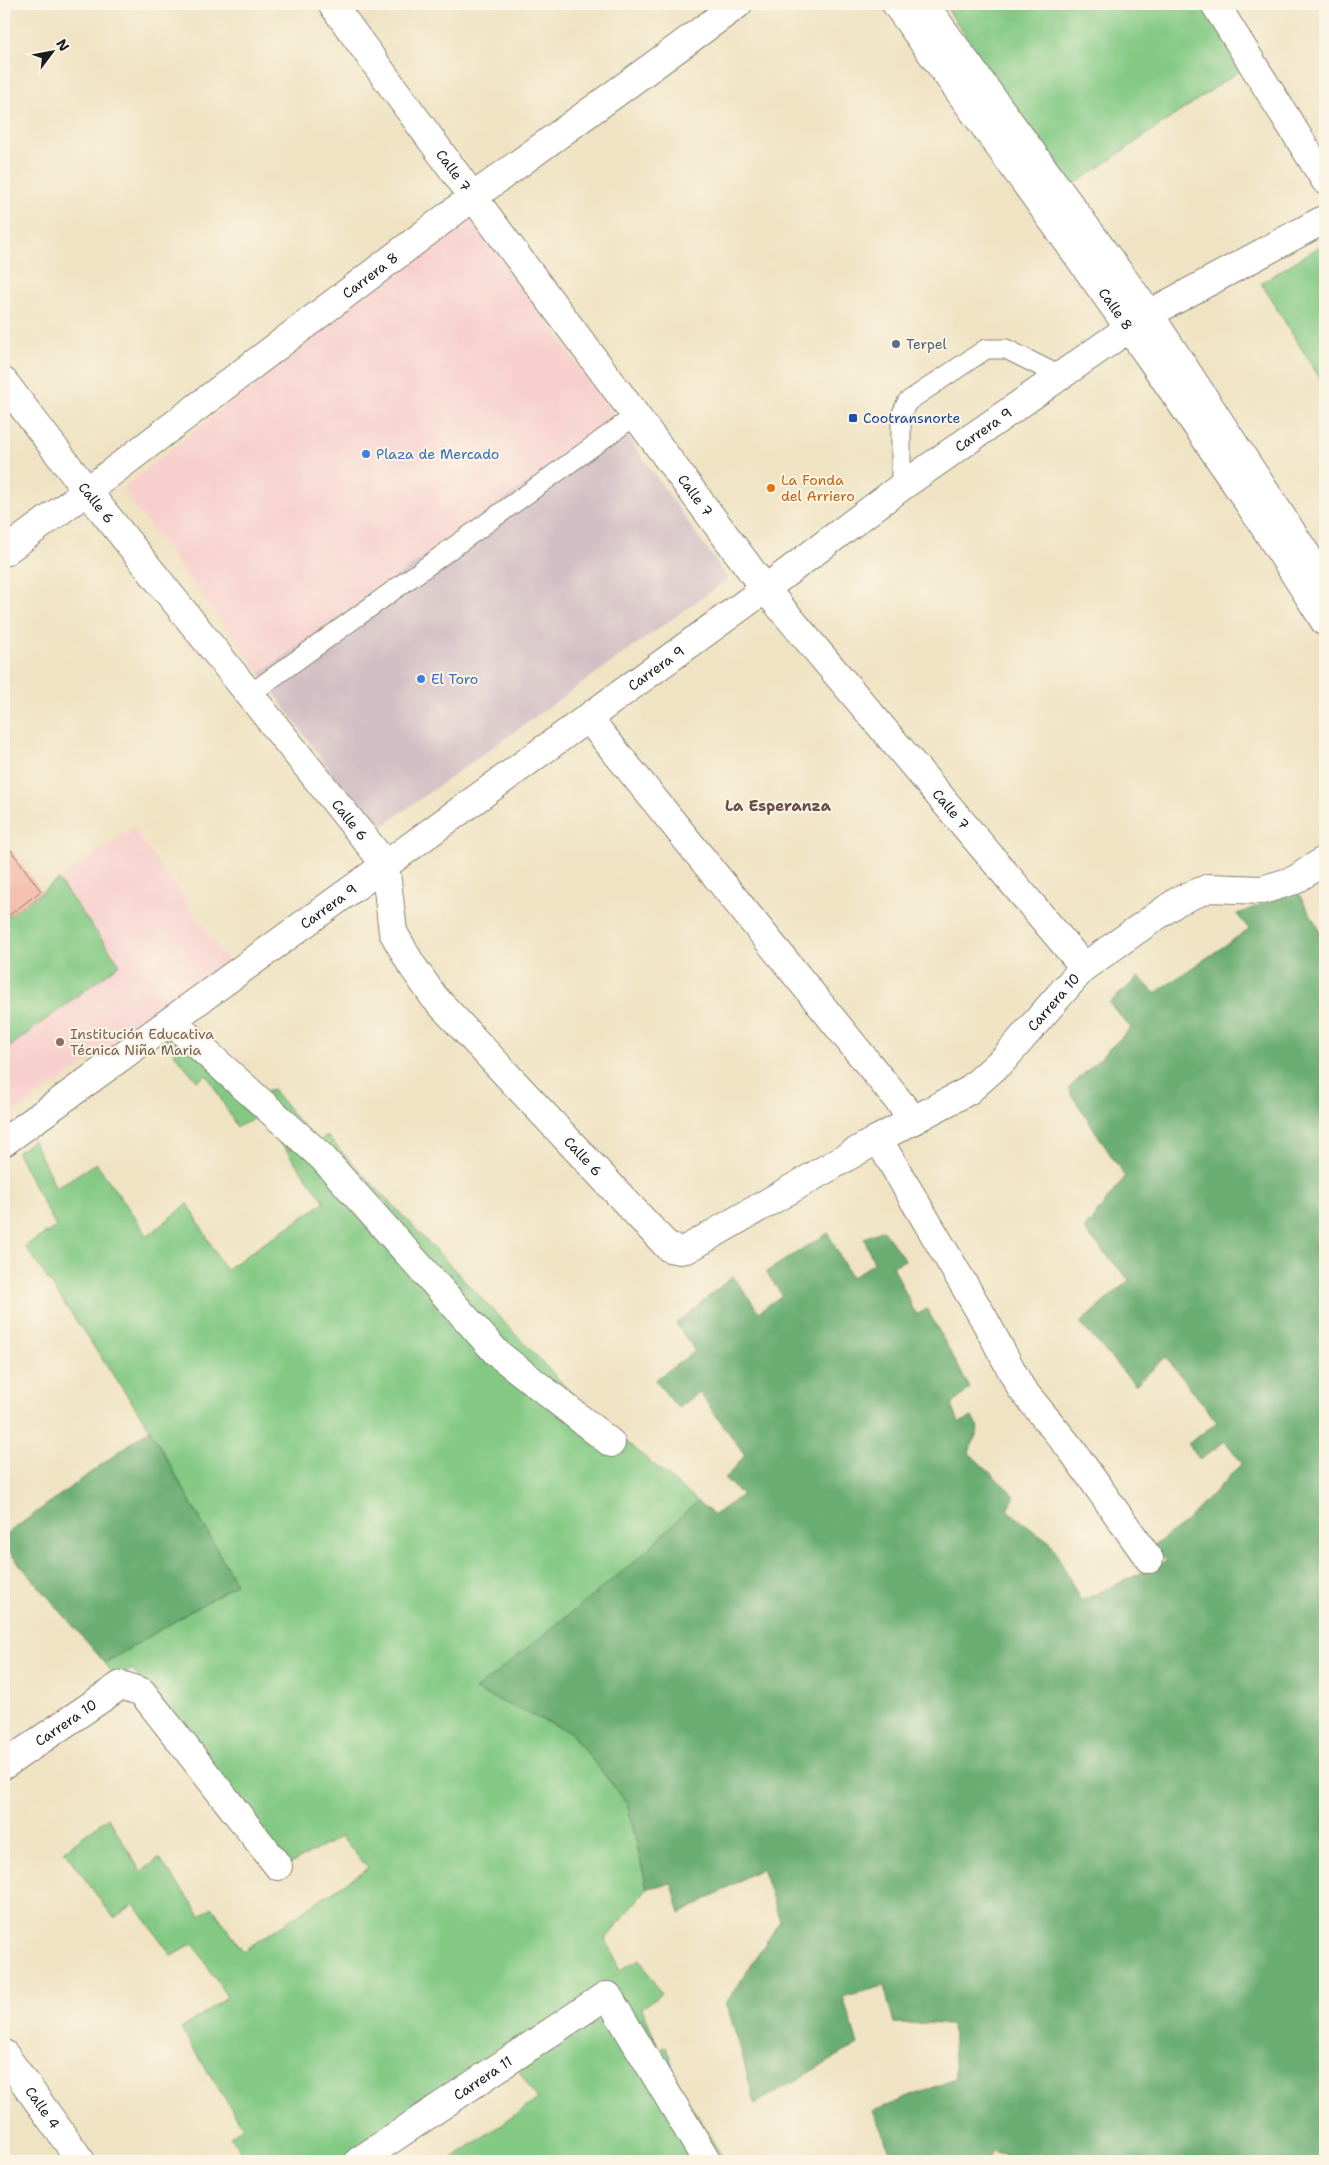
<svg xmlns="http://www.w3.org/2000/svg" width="1329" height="2165" font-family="'Shantell Sans',sans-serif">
	<rect width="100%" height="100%" fill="#fcf5e5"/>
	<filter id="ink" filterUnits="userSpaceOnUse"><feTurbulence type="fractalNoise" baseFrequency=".02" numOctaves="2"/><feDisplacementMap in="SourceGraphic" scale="10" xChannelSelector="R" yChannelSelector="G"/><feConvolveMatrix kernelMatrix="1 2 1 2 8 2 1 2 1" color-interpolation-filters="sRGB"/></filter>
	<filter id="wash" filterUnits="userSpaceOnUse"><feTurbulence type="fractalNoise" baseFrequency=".0096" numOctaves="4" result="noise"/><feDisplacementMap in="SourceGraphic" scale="20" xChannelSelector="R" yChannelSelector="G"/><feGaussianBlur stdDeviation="1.12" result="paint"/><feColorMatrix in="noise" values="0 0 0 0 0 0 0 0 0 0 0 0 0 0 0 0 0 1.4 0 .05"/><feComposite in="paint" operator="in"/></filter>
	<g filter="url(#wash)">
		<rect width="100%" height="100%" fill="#efe3c3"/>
		<g fill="#f7d0ce">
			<path d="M469,210L616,420L260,673L122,489Z"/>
			<path d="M133,828L229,963L4,1120V841L42,891Z"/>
		</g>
		<path fill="#d2bec4" d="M616,420L728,579L374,832L260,673Z"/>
		<g fill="#83c984" stroke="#507250">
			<path d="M944,4H1207L1245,67L1069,188Z"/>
			<path d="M1325,243V387L1261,283Z"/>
			<path d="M58,880L120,964L4,1051V919Z"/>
			<path d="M186,1021L259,1093L273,1089L317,1144L326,1135L582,1404L697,1501L638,1559L476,1690L570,1732L627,1803L647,1888L606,1939L620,1970L640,1959L661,1994L642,2008L659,2049L666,2046L679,2086L725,2161H448L538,2099L506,2052L343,2161H248L230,2137L243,2127L181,2029L227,1997L193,1943L172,1956L134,1904L114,1918L64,1851L108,1817L141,1872L159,1858L201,1916L212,1907L243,1951L368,1868L341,1837L288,1865L132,1669L117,1679L105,1663L236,1584L150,1429L25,1246L56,1227L17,1153L33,1140L56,1188L96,1163L148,1236L188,1203L225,1270L325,1202L260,1115L237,1127L207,1075L197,1081L164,1041Z"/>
		</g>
		<g fill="#6aad72" stroke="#436447">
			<path d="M1297,891L1325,939V1176L1315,1246L1325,1245V2161H1024V2160L991,2152L988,2161H894L873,2111L955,2079L952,2024L894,2023L884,1986L843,1997L858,2044L755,2104L740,2047L726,2003L780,1921L762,1868L680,1914L672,1883L647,1888L627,1803L570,1732L475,1690L638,1559L697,1501L714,1515L742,1495L725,1479L745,1455L699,1392L678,1408L655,1380L695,1351L676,1324L733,1276L759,1312L782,1295L766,1272L828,1233L851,1278L874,1263L864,1238L883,1230L905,1260L893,1266L916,1315L927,1309L970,1388L952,1405L959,1423L972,1417L979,1427L969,1453L1015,1496L1007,1510L1051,1543L1081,1601L1167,1561L1152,1547L1186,1522L1242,1463L1225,1441L1200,1460L1188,1444L1217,1422L1166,1357L1135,1385L1080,1323L1129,1280L1084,1230L1125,1177L1068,1089L1131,1028L1109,1003L1139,977L1155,993L1249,929L1237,914Z"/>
			<path d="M150,1429L236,1584L105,1663L4,1546V1536Z"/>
		</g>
		<g id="blocks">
			<path fill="#f2ac9c" d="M4,841L41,891L4,919Z"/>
		</g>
	</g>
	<g filter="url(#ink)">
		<use href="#blocks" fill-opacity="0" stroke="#868070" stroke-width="1"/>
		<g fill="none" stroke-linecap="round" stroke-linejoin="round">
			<defs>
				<g id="lane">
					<path d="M901,487V416L907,402L986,349H1006L1060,376"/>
					<path d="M250,694L636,415"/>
				</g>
				<g id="street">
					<path id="s1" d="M332,4L473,197L765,589L1084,967"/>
					<path id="s2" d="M896,4C1043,208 1193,409 1325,622"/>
					<path d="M924,4L1149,314L1325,583"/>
					<path d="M1215,4L1325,180"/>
					<path id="s3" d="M4,382L87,491L385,864L393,932L411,964L434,997L669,1248L680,1250L687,1249L878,1139L968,1091L1004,1059L1084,967L1178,901L1209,888L1262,890L1295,880L1325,860"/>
					<path id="s4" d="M4,552L87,491L473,197L738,4"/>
					<path d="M588,718L914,1120"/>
					<path d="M171,1021L322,1157L497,1353L611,1443"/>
					<path d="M878,1139L983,1317L1021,1388L1071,1449L1149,1559"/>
					<path id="s5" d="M4,1765L121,1685L142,1692L278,1866"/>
					<path id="s6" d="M4,2054L81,2161"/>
					<path id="s7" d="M359,2161L605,1996H608L707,2161"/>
				</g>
				<g id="highway">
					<path id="s8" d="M4,1142L765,589L901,487L1149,314L1325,219"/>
				</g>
			</defs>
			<use href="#lane" stroke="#868070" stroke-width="21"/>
			<use href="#street" stroke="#868070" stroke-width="30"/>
			<use href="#highway" stroke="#868070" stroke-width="30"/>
			<use href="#lane" stroke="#fff" stroke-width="19"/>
			<use href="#street" stroke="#fff" stroke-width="28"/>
			<use href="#highway" stroke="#fff" stroke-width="28"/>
		</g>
	</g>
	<circle fill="#5c6f8a" stroke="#fcf5e5" stroke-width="2" cx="896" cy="344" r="5"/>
	<rect fill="#1a4fb4" stroke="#fcf5e5" stroke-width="2" x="848" y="413" width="10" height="10" rx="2.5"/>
	<g fill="#3f7fe0" stroke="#fcf5e5" stroke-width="2">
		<circle cx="366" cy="454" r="5"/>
		<circle cx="421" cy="679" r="5"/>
	</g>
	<circle fill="#e8710a" stroke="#fcf5e5" stroke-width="2" cx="771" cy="488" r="5"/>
	<circle fill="#8d6e63" stroke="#fcf5e5" stroke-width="2" cx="60" cy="1042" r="5"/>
	<g text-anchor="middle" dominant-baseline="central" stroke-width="4" stroke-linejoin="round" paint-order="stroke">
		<g font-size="14" fill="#1c1c1c" stroke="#fcf5e5">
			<text stroke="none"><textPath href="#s1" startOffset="206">Calle 7</textPath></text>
			<text stroke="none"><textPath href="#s4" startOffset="459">Carrera 8</textPath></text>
			<text stroke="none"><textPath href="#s2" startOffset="376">Calle 8</textPath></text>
			<text stroke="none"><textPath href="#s8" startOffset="1211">Carrera 9</textPath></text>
			<text stroke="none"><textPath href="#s1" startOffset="611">Calle 7</textPath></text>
			<text stroke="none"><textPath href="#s3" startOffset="152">Calle 6</textPath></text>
			<text stroke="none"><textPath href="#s8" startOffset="806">Carrera 9</textPath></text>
			<text stroke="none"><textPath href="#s1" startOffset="1016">Calle 7</textPath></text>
			<text stroke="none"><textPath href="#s3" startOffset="558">Calle 6</textPath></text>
			<text stroke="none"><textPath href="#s8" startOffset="401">Carrera 9</textPath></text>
			<text stroke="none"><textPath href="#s3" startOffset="1568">Carrera 10</textPath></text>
			<text stroke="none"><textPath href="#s3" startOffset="978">Calle 6</textPath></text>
			<text stroke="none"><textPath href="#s5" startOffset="75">Carrera 10</textPath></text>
			<text stroke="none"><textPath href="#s7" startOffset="149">Carrera 11</textPath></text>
			<text stroke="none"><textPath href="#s6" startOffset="66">Calle 4</textPath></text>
		</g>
		<g font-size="14" fill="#4e5e75" stroke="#fcf5e5" text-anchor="start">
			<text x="906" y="344">Terpel</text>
		</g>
		<g font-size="14" fill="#164399" stroke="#fcf5e5" text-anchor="start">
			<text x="863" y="418">Cootransnorte</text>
		</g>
		<g font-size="14" fill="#366cbe" stroke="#fcf5e5" text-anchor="start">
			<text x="376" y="454">Plaza de Mercado</text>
			<text x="431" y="679">El Toro</text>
		</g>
		<g font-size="14" fill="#c56008" stroke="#fcf5e5" text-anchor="start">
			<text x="781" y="480">La Fonda<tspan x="781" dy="16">del Arriero</tspan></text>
		</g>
		<g font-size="14" fill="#785e54" stroke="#fcf5e5" text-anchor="start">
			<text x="70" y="1034">Institución Educativa<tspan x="70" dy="16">Técnica Niña Maria</tspan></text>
		</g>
		<g font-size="15" font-weight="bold" fill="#674e49" stroke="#fcf5e5">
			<text x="778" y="806">La Esperanza</text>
		</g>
	</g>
	<rect width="1329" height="2165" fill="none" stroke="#fcf5e5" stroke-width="20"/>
	<g transform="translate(52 52) rotate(58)" stroke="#fcf5e5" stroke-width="4" paint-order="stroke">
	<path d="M0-4L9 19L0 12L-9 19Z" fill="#1c1c1c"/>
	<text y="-8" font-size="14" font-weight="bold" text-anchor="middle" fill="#1c1c1c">N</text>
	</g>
</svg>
